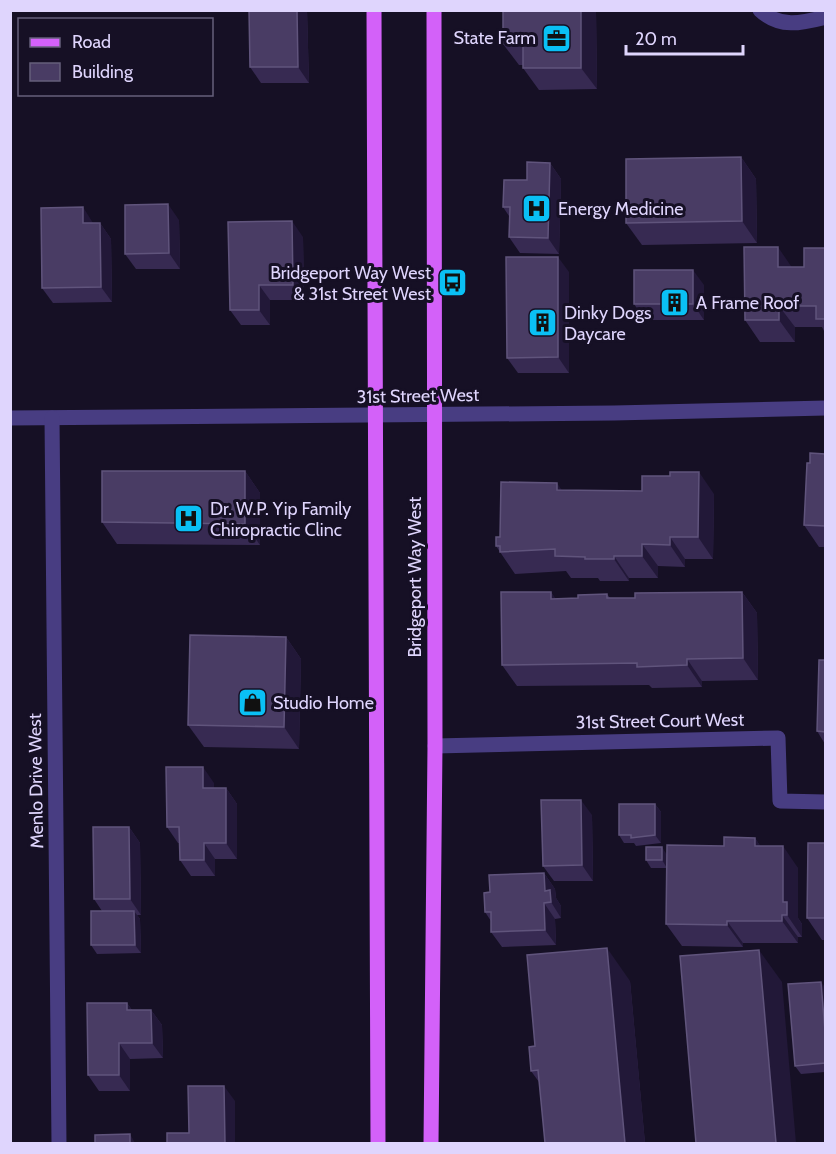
<svg xmlns="http://www.w3.org/2000/svg" width="836" height="1154" font-family="Cabin,sans-serif">
	<rect width="100%" height="100%" fill="#161025"/>
	<g fill="none" stroke-linecap="round" stroke-linejoin="round">
		<g stroke="#483d82" stroke-width="15">
			<path d="M760,10C780,29 802,23 826,17"/>
			<path d="M10,418L614,413L826,408"/>
			<path d="M52,418L59,1144"/>
			<path d="M435,746L778,738L780,801L826,802"/>
		</g>
		<g stroke="#d361f9" stroke-width="15">
			<path d="M374,10L378,1144"/>
			<path d="M431,1144L435,746L434,10"/>
		</g>
	</g>
	<g fill="#372a52">
		<path d="M249,10H307L309,83H261L250,67Z"/>
		<path d="M503,10H596L597,89L539,90L523,68V65H519L503,44Z"/>
		<path d="M741,157L756,179L757,243L642,245L626,223Z"/>
		<path d="M550,163L561,179L559,254L520,253L509,237V216L503,207L527,180Z"/>
		<path d="M179,220L180,269H136L125,254Z"/>
		<path d="M93,223H100L111,239L112,302L53,303L42,288Z"/>
		<path d="M303,237L304,300H270V325H241L230,310Z"/>
		<path d="M825,248V333L822,327H795V342H760L745,320L791,267H804Z"/>
		<path d="M569,272V373H518L507,358Z"/>
		<path d="M704,285V320H645L634,304Z"/>
		<path d="M825,454V547H819L804,525L810,463Z"/>
		<path d="M245,471L260,493V545L117,544L102,522Z"/>
		<path d="M562,490L714,494L713,559H685V567L658,566V578H629V581H600L598,578H571L566,571L515,574L496,546L500,537Z"/>
		<path d="M551,592L555,599L578,598L607,594L610,598H635L742,592L757,613L758,680L702,681V687L652,688L649,685L517,686L502,665Z"/>
		<path d="M286,637L301,659L299,749L204,747L188,725Z"/>
		<path d="M825,660V744L817,731Z"/>
		<path d="M214,783V788H226L237,804V859H215V876H191L180,860V843H178L167,827Z"/>
		<path d="M655,804L661,812V843L636,846L634,843H624L619,835Z"/>
		<path d="M592,815L593,881H554L543,866Z"/>
		<path d="M129,827L140,843L141,915H137L140,919L141,953L97,954L91,945L102,911L94,899Z"/>
		<path d="M755,838L760,846L798,868V918L802,924V937H798V943H743V947L682,946L666,924L667,868H651L646,860L667,855L724,846Z"/>
		<path d="M825,843V940H822L807,918Z"/>
		<path d="M544,873L555,889L556,898L561,906V918L555,919L556,945L502,947L491,932V921L485,912L490,892Z"/>
		<path d="M630,981L645,1143H545L539,1082L531,1071L535,1046Z"/>
		<path d="M825,987V1072L801,1074L795,1066Z"/>
		<path d="M127,1003L132,1010H151L162,1025L163,1058L130,1059V1091H99L88,1075Z"/>
	</g>
	<g fill="#221838">
		<path d="M297,10H307L309,83L298,67Z"/>
		<path d="M581,10H596L597,89L581,68Z"/>
		<path d="M741,157L756,179L757,243L742,221Z"/>
		<path d="M550,163L561,179L559,254L548,238Z"/>
		<path d="M168,204L179,220L180,269L169,253Z"/>
		<path d="M83,207L93,223V239L83,223Z"/>
		<path d="M292,221L303,237L304,300L293,285Z"/>
		<path d="M100,223L111,239L112,302L101,287Z"/>
		<path d="M778,247L793,269L778,267Z"/>
		<path d="M558,257L569,272V373L558,357Z"/>
		<path d="M693,270L704,285V320L693,304Z"/>
		<path d="M259,285L270,300V325L259,310Z"/>
		<path d="M779,306L795,327V342L779,320Z"/>
		<path d="M245,471L260,493V545L245,524Z"/>
		<path d="M699,472L714,494L713,559L698,537Z"/>
		<path d="M557,483L572,505L557,490Z"/>
		<path d="M670,537L685,559V567L670,545Z"/>
		<path d="M642,544L658,566V578L642,556Z"/>
		<path d="M614,556L629,578V581L614,559Z"/>
		<path d="M551,592L566,613L551,599Z"/>
		<path d="M742,592L757,613L758,680L743,658Z"/>
		<path d="M286,637L301,659L299,749L284,727Z"/>
		<path d="M687,659L702,681V687L687,665Z"/>
		<path d="M203,767L214,783V804L203,788Z"/>
		<path d="M226,788L237,804V859L226,843Z"/>
		<path d="M581,800L592,815L593,881L582,865Z"/>
		<path d="M655,804L661,812V843L655,835Z"/>
		<path d="M129,827L140,843L141,915L130,899Z"/>
		<path d="M755,838L770,860L755,846Z"/>
		<path d="M204,843L215,859V876L204,860Z"/>
		<path d="M783,846L798,868V918L802,924V937L787,915L783,902Z"/>
		<path d="M662,847L667,855V868L662,860Z"/>
		<path d="M544,873L555,889L556,898L561,906V918L551,902L545,891Z"/>
		<path d="M544,903L555,919L556,945L545,930Z"/>
		<path d="M134,911L140,919L141,953L135,945Z"/>
		<path d="M782,915L798,937V943L782,921Z"/>
		<path d="M727,921L743,943V947L727,925Z"/>
		<path d="M607,948L630,981L645,1143H625Z"/>
		<path d="M759,950L782,982L796,1143H776Z"/>
		<path d="M821,982L825,987V1031Z"/>
		<path d="M127,1003L138,1019L127,1010Z"/>
		<path d="M151,1010L162,1025L163,1058L152,1043Z"/>
		<path d="M119,1043L130,1059V1091L119,1075Z"/>
		<path d="M224,1086L235,1101V1143H225Z"/>
		<path d="M130,1134L135,1143H130Z"/>
	</g>
	<g fill="#493c64" stroke="#60547c" stroke-width="1.5">
		<path d="M249,10H297L298,67H250Z"/>
		<path d="M503,10H581V68H523V44H503Z"/>
		<path d="M741,157L742,221L626,223V159Z"/>
		<path d="M527,162L550,163L548,238L509,237L510,207H503L504,180H527Z"/>
		<path d="M168,204L169,253L125,254V205Z"/>
		<path d="M83,207V223H100L101,287L42,288L41,208Z"/>
		<path d="M292,221L293,285H259V310H230L228,222Z"/>
		<path d="M744,247H778V267H804V248H825V319H816V306H779V320H745Z"/>
		<path d="M506,257H558V357L507,358Z"/>
		<rect x="634" y="270" width="59" height="34"/>
		<path d="M810,453L825,454V526L804,525L807,463H810Z"/>
		<path d="M102,471H245V524L102,522Z"/>
		<path d="M670,472H699L698,537H670V545L642,544V556H614V559H585V557L555,556V549L500,552V546H496V537H500L501,482L557,483V490L642,491V476H670Z"/>
		<path d="M501,592H551V599L578,598V595L607,594V598H635V593L742,592L743,658L687,659V665L637,667V663L502,665Z"/>
		<path d="M190,635L286,637L284,727L188,725Z"/>
		<path d="M819,660H825V732L817,731Z"/>
		<path d="M166,767H203V788H226V843H204V860H180L179,827H167Z"/>
		<path d="M541,800H581L582,865L543,866Z"/>
		<path d="M619,804H655V835L631,838V835H619Z"/>
		<path d="M93,827H129L130,899H94Z"/>
		<path d="M724,837L755,838V846H783V902H787V915H782V921H727V925L666,924L667,845L724,846Z"/>
		<path d="M808,843H825V918H807Z"/>
		<rect x="646" y="847" width="16" height="13"/>
		<path d="M544,873L545,891L550,890L551,902L544,903L545,930L491,932V912H485L484,893L490,892L489,875Z"/>
		<path d="M91,911H134L135,945H91Z"/>
		<path d="M607,948L625,1143H545L538,1070L531,1071L529,1047L535,1046L527,955Z"/>
		<path d="M759,950L776,1143H696L680,956Z"/>
		<path d="M821,982L825,1031V1063L795,1066L788,984Z"/>
		<path d="M87,1003H127V1010H151L152,1043H119V1075H88Z"/>
		<path d="M188,1086H224L225,1143H167V1133H189Z"/>
		<path d="M130,1134V1143H95V1135Z"/>
	</g>
	<defs>
		<symbol id="office-square" viewBox="-11 -11 22 22"><rect x="-9" y="-9" width="18" height="18" rx="4" fill="#0ac0f5" stroke="#161025"/><path d="M-6-3h4V-5.5h4V-3h4V5H-6ZM-1-4.5V-3h2v-1.5ZM-6 0V1H6V0Z" fill="#111"/></symbol>
		<symbol id="hospital-square" viewBox="-11 -11 22 22"><rect x="-9" y="-9" width="18" height="18" rx="4" fill="#0ac0f5" stroke="#161025"/><path d="M-5-5h3v3.5h4V-5h3V5h-3V1.5h-4V5h-3Z" fill="#111"/></symbol>
		<symbol id="bus-square" viewBox="-11 -11 22 22"><rect x="-9" y="-9" width="18" height="18" rx="4" fill="#0ac0f5" stroke="#161025"/><path d="M-5-6H5V4H4V6H2V4H-2V6H-4V4H-5ZM-3.5-4V0h7V-4ZM-3.5 1.2v1.5H-2V1.2ZM2 1.2v1.5H3.5V1.2Z" fill="#111"/></symbol>
		<symbol id="building-square" viewBox="-11 -11 22 22"><rect x="-9" y="-9" width="18" height="18" rx="4" fill="#0ac0f5" stroke="#161025"/><path d="M-4-6H4V6H1V3H-1V6H-4ZM-2.5-4.3h1.7v1.8h-1.7ZM.8-4.3h1.7v1.8H.8ZM-2.5-1h1.7V.8h-1.7ZM.8-1h1.7V.8H.8Z" fill="#111"/></symbol>
		<symbol id="shop-square" viewBox="-11 -11 22 22"><rect x="-9" y="-9" width="18" height="18" rx="4" fill="#0ac0f5" stroke="#161025"/><path d="M-5-2.5h2.3a2.7 3.5 0 0 1 5.4 0H5L5.5 6h-11ZM-1.5-2.5h3a1.5 2.3 0 0 0-3 0Z" fill="#111"/></symbol>
	</defs>
	<g fill-rule="evenodd">
		<use href="#office-square" x="540" y="22" width="33" height="33"/>
		<use href="#hospital-square" x="520" y="192" width="33" height="33"/>
		<use href="#bus-square" x="436" y="266" width="33" height="33"/>
		<use href="#building-square" x="658" y="286" width="33" height="33"/>
		<use href="#building-square" x="526" y="306" width="33" height="33"/>
		<use href="#hospital-square" x="172" y="502" width="33" height="33"/>
		<use href="#shop-square" x="236" y="686" width="33" height="33"/>
	</g>
	<g text-anchor="middle" dominant-baseline="central" stroke-width="6" stroke-linejoin="round" paint-order="stroke">
		<g font-size="18" fill="#dfd5fd" stroke="#161025" text-anchor="start">
			<text x="536" y="38" text-anchor="end">State Farm</text>
			<text x="558" y="209">Energy Medicine</text>
			<text x="431" y="273" text-anchor="end">Bridgeport Way West<tspan x="431" dy="21">&amp; 31st Street West</tspan></text>
			<text x="696" y="303">A Frame Roof</text>
			<text x="564" y="313">Dinky Dogs<tspan x="564" dy="21">Daycare</tspan></text>
			<text x="210" y="509">Dr. W.P. Yip Family<tspan x="210" dy="21">Chiropractic Clinc</tspan></text>
			<text x="273" y="703">Studio Home</text>
		</g>
		<g font-size="18" fill="#dfd5fd" stroke="#161025">
			<text transform="translate(418 396) rotate(-1)">31st Street West</text>
			<text transform="translate(415 577) rotate(-90)">Bridgeport Way West</text>
			<text transform="translate(660 721) rotate(-1)">31st Street Court West</text>
			<text transform="translate(36 781) rotate(-91)">Menlo Drive West</text>
		</g>
	</g>
	<rect width="836" height="1154" fill="none" stroke="#dfd5fd" stroke-width="24"/>
	<rect x="18" y="18" width="195" height="78" fill="#161025" stroke="#665f7b" stroke-width="1.5"/>
	<rect x="30" y="38" width="30" height="9" fill="#d361f9" stroke="#665f7b" stroke-width="1.5"/>
	<text x="72" y="48" font-size="18" fill="#dfd5fd">Road</text>
	<rect x="30" y="63" width="30" height="18" fill="#493c64" stroke="#665f7b" stroke-width="1.5"/>
	<text x="72" y="78" font-size="18" fill="#dfd5fd">Building</text>
	<path d="M626 45v9h117v-9" fill="none" stroke="#dfd5fd" stroke-width="3"/>
	<text x="635" y="45" font-size="18" fill="#dfd5fd" stroke="#161025" stroke-width="4.5" paint-order="stroke">20 m</text>
</svg>
